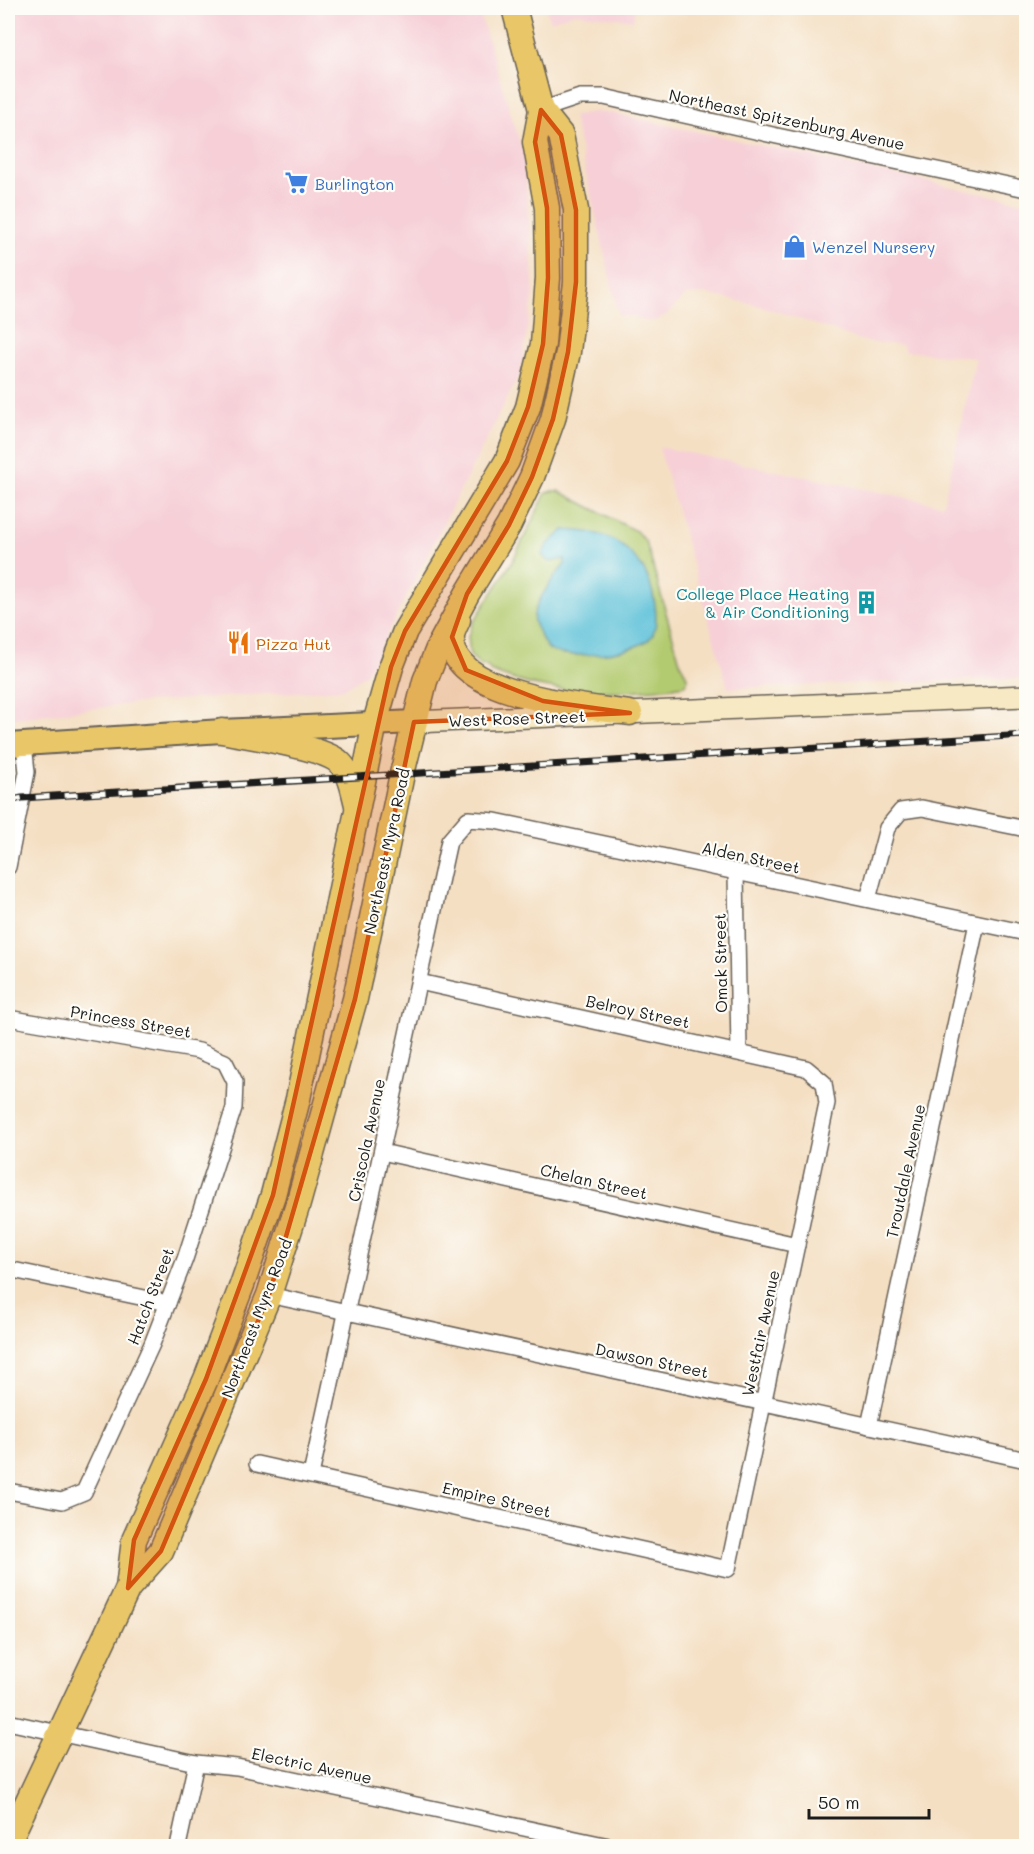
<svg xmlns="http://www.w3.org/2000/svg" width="1034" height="1854" font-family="Mali,sans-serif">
	<rect width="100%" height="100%" fill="#fdfcf7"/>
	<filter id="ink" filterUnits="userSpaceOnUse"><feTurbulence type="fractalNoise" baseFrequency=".0167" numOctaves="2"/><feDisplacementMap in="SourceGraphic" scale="12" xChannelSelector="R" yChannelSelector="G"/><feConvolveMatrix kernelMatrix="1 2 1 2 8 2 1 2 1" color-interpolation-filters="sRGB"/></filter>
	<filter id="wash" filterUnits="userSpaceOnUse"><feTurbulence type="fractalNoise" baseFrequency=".008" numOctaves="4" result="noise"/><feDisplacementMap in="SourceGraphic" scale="24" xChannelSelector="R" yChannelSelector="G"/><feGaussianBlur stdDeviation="1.35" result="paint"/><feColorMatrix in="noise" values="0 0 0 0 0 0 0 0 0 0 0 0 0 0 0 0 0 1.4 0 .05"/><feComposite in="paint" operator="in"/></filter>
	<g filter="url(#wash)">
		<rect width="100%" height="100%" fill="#f4dfc3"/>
		<g fill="#f6cfd7">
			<path d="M8,8H478L524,156L534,293L520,373L367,673L343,689L146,702L8,719Z"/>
			<path d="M546,8H635L633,20L575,13L550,21Z"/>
			<path d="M593,112L611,113L1026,203V678L728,688L659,447L943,505L976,358L905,351L903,345L867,342L761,306L707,294L686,295L665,316L654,321H644L633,316H619L573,116Z"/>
		</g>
		<path fill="#b3cb70" stroke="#687446" stroke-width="1.5" d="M552,491H559L636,531L646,542L680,662L688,679L685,685C648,692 581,694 544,687C525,684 508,678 490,671L489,668L484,665L481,666L470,655L468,636L473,623L512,562L546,493Z"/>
		<path fill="#5ac0d8" stroke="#3b6e7a" stroke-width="1.5" d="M564,530C599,531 621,537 642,567C652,581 662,622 651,637C639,653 566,661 550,650C545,647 543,640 540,635C537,629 532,622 534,614C538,598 555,576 565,564V559L549,562L542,555L547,545Z"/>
	</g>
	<g filter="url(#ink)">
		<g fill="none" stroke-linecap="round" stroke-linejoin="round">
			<defs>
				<g id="minor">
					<path d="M541,110L580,97H604L777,136L1026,189"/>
					<path d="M8,867L27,772L24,744"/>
					<path d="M736,873L739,1052"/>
					<path d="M868,899L887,828L901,811L922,808L1026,829"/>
					<path d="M8,1018L199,1051L225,1062L235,1082L234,1108L185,1259L152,1344L84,1492L62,1501L8,1491"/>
					<path d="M382,1152L797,1245"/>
					<path d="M8,1269L168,1303"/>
					<path d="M269,1295L1026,1460"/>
					<path d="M869,1426L977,923"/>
					<path d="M257,1464L728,1569L827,1103L824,1083L806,1068L419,982"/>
					<path d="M311,1475L449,841L468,819L495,821L1026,933"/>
					<path d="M8,1722L196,1763L237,1767L609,1846"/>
					<path d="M178,1846L196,1763"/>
				</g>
				<path id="secondary" d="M414,722L1026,696"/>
				<path id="primary" d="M8,745L222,731L414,722"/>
				<g id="trunk">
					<path d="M458,620C456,625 452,632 452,637C448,696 589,707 630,713"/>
					<path d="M222,731C247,736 323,747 339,762C351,773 353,790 357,805"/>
					<path d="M128,1588L134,1540L206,1379L242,1285L273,1195L298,1099L375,723L391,667L405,631L507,461L528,407L543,344L548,278L547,208L535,142L541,110L514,8"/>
					<path d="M8,1843L128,1588L161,1551L269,1295L298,1204L355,999L402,774L425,681L439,646L467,594L509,525L532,477L553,419L568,352L576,282V210L561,135L541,110"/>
				</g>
			</defs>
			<use href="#minor" stroke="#686056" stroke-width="18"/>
			<use href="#secondary" stroke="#686056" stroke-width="24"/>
			<use href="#primary" stroke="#686056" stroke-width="26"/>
			<use href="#trunk" stroke="#686056" stroke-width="27"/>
			<use href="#minor" stroke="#fff" stroke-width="15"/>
			<use href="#secondary" stroke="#f6e9c3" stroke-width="21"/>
			<use href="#primary" stroke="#e9c769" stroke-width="22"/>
			<use href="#trunk" stroke="#e9c769" stroke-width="24"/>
			<defs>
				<path id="rail" d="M8,801L22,798L1026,735"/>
			</defs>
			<use href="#rail" stroke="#1c1c1c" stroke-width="7"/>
			<use href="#rail" stroke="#fdfcf7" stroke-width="4.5" stroke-dasharray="14" stroke-linecap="butt"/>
		</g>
	</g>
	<path fill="#d4530e" fill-opacity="0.2" stroke="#d4530e" stroke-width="4.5" stroke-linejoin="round" d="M541,110L561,135L576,210V282L568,352L553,419L532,477L509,525L467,594L452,637L466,670L543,701L630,713L414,722L355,999L269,1295L161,1551L128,1588L134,1540L206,1379L273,1195L391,667L405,631L507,461L528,407L543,344L548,278L547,208L535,142Z"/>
	<defs>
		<symbol id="supermarket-bare" viewBox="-9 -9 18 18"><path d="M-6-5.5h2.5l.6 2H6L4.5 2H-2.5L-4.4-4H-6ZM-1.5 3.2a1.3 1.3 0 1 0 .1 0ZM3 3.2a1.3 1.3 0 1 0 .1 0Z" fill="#3f7fe0" stroke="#fdfcf7" stroke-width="2.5" paint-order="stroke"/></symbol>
		<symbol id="shop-bare" viewBox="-9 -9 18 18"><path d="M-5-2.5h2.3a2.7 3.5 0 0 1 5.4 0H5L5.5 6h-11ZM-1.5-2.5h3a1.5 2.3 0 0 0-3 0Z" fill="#3f7fe0" stroke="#fdfcf7" stroke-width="2.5" paint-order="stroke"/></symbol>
		<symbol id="building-bare" viewBox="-9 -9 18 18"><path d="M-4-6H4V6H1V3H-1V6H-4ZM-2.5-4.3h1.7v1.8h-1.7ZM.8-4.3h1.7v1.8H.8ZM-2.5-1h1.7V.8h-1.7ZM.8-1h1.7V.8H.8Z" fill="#0f9aa8" stroke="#fdfcf7" stroke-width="2.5" paint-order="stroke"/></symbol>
		<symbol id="restaurant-bare" viewBox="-9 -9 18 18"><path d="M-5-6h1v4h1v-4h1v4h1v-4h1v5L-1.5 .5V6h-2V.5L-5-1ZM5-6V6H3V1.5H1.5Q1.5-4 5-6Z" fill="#e8710a" stroke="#fdfcf7" stroke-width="2.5" paint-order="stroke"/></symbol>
	</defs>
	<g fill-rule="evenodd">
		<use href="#supermarket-bare" x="280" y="166" width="33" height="33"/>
		<use href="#shop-bare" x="778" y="230" width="33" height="33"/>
		<use href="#building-bare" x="850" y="586" width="33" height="33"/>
		<use href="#restaurant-bare" x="222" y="626" width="33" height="33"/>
	</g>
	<g text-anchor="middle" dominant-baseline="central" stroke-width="4.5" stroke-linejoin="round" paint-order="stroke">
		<g font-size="16" fill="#1c1c1c" stroke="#fdfcf7">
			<text transform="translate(787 119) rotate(12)">Northeast Spitzenburg Avenue</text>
			<text transform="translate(517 718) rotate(-2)">West Rose Street</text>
			<text transform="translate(386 851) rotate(-78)">Northeast Myra Road</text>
			<text transform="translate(751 857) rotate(12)">Alden Street</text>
			<text transform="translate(720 963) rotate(-91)">Omak Street</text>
			<text transform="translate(638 1011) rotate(12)">Belroy Street</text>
			<text transform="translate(131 1021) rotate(10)">Princess Street</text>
			<text transform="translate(366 1140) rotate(-78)">Criscola Avenue</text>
			<text transform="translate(905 1171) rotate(-78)">Troutdale Avenue</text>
			<text transform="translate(594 1181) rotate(13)">Chelan Street</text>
			<text transform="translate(150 1296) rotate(-69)">Hatch Street</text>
			<text transform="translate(256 1318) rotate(-69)">Northeast Myra Road</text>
			<text transform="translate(760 1333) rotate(-78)">Westfair Avenue</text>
			<text transform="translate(652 1360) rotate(12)">Dawson Street</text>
			<text transform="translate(497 1499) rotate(13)">Empire Street</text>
			<text transform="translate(312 1765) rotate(12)">Electric Avenue</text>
		</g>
		<g font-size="16" fill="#366cbe" stroke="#fdfcf7" text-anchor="start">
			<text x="315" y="183">Burlington</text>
			<text x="812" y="246">Wenzel Nursery</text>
		</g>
		<g font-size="16" fill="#0d838f" stroke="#fdfcf7" text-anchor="end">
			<text x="849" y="593">College Place Heating<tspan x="849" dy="18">&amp; Air Conditioning</tspan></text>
		</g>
		<g font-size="16" fill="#c56008" stroke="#fdfcf7" text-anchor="start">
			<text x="256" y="643">Pizza Hut</text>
		</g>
	</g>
	<rect width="1034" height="1854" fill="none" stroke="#fdfcf7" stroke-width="30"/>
	<path d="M809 1809v9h120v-9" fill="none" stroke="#1c1c1c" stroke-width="3"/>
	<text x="818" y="1809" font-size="18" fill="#1c1c1c" stroke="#fdfcf7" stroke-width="4.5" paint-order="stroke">50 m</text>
</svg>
